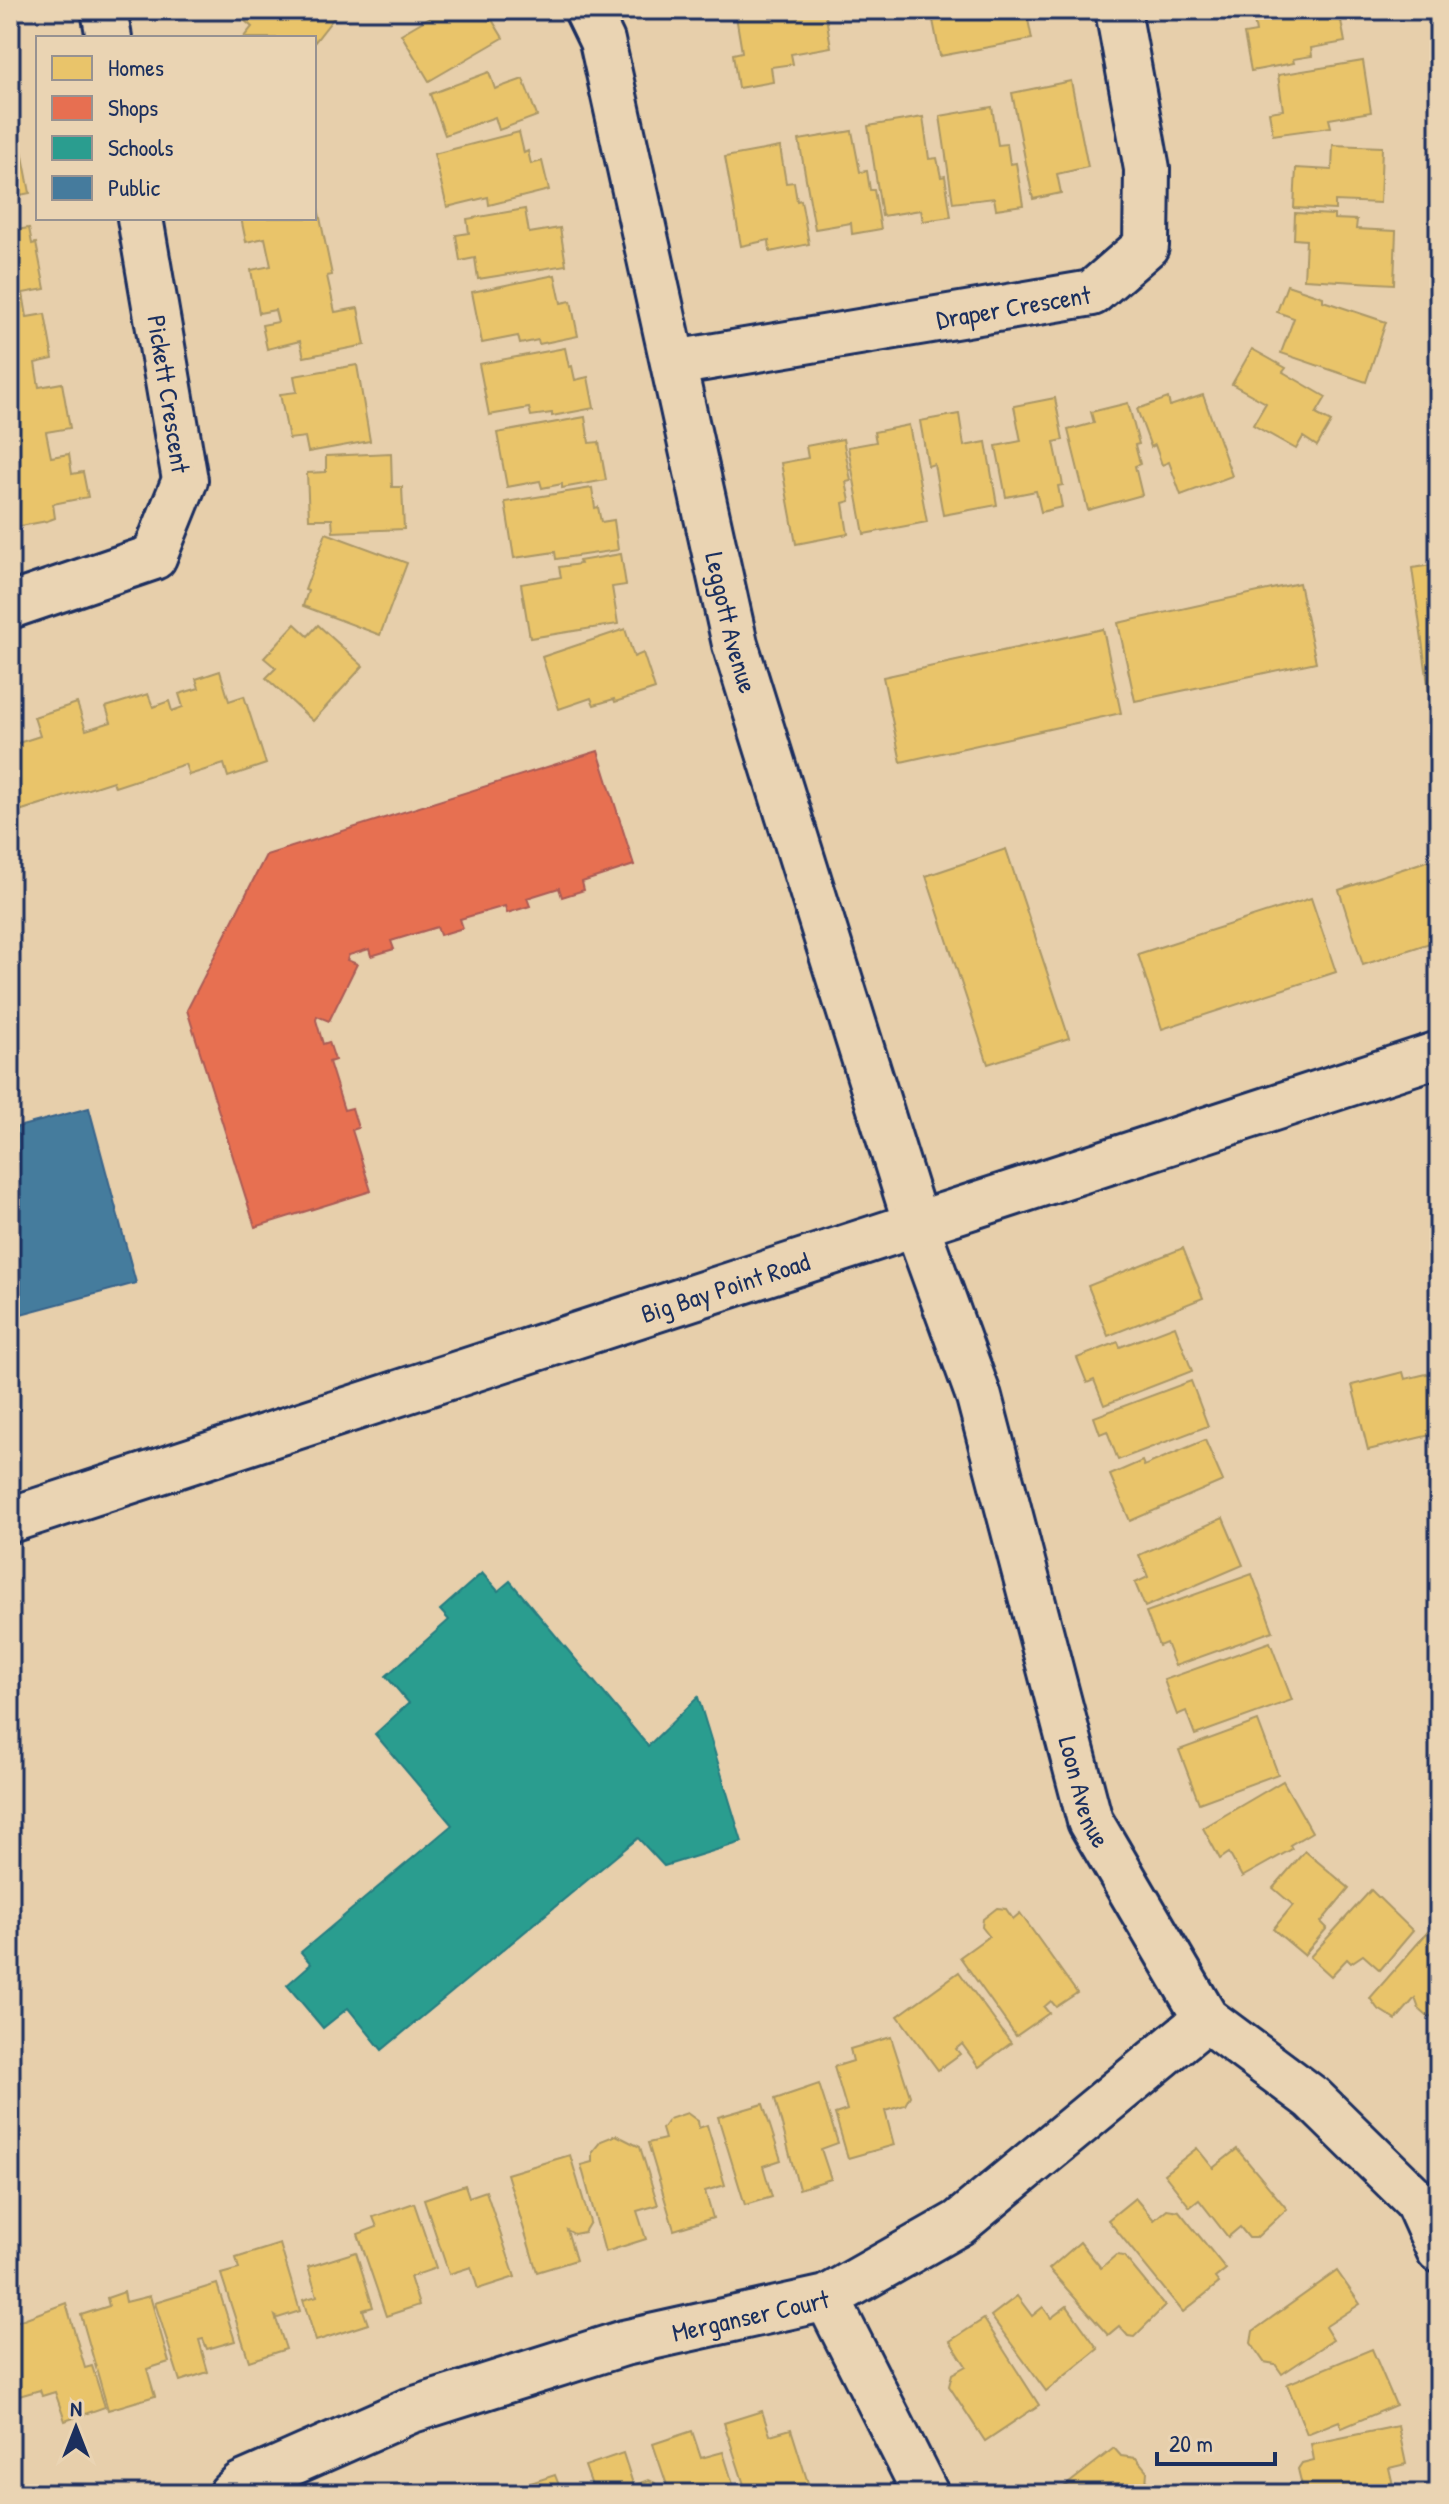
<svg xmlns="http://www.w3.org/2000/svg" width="1449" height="2504" font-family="'Patrick Hand',sans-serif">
	<rect width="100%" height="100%" fill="#e7cfab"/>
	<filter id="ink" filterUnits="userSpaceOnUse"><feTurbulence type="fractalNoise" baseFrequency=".0125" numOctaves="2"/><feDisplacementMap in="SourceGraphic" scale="16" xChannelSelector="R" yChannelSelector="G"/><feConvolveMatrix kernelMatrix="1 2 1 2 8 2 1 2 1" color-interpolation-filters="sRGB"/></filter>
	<g filter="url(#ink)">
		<g fill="#e9c46a" stroke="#ab9766" stroke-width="2">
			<path d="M232,10H333L332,12L336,15L314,43V38H243L252,27Z"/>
			<path d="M492,10L488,13L503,38L429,81L401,34L430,17L427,10Z"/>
			<path d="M735,10H825L831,47L791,54L793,64L771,67L773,82L738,88L733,54L742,52Z"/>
			<path d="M931,10H1026L1032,39L940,56Z"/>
			<path d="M1252,10H1339L1345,42L1311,48L1312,56L1293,59L1294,63L1251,71L1244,34L1256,32Z"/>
			<path d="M1363,61L1371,112L1329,119L1331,127L1273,135L1269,112L1283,110L1278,75Z"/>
			<path d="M489,72L495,89L523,79L537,116L499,130L495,117L445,135L430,94Z"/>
			<path d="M1071,81L1088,167L1057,174L1061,193L1033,199L1012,93Z"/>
			<path d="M992,107L998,145L1007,144L1010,164L1016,163L1023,205L996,209L994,198L953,203L940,116Z"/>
			<path d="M923,117L929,159L937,158L941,177L945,176L951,217L923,221L921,210L882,216L868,126Z"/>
			<path d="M852,131L860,172L867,171L870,190H874L881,229L852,234L851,223L815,229L799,140Z"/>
			<path d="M519,132L524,153L528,151L531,164L542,161L549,190L489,205L488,197L447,207L434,154Z"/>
			<path d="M1333,145L1382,147L1380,203L1335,201V210L1294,208L1296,168L1332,170Z"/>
			<path d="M780,147L786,183L794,182L797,201L801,200L809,244L770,252L769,240L741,246L725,157Z"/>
			<path d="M22,151L30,193L10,197V153Z"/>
			<path d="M314,189L332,275L327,276L335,312L358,308L365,345L304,357L300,341L267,349L262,325L278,322L275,310L259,313L251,270L271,266L265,238L246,242L241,218H314Z"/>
			<path d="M525,209L529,233L560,228L566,265L478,279L475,258L460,261L456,235L469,233L467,219Z"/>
			<path d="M1295,213L1334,215V219L1357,220L1356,229L1396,231L1394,284L1304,279L1306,240L1294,239Z"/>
			<path d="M29,228L32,244L36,243L45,289L23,293L27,317L45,314L53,359L35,363L39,387L62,383L70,428L46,432L51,457L69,454L72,474L83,472L88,497L53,504L55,518L47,521L10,528V231Z"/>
			<path d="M555,275L561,303L571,301L578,336L539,344L538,340L520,344L518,336L482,343L472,292Z"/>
			<path d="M1287,285L1323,297V301L1386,322L1366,382L1281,353L1294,318L1277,312Z"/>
			<path d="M565,348L569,367L572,366L575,380L588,377L594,408L552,416V413L531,416L529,408L489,415L479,364Z"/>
			<path d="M1252,349L1286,368L1283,372L1326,397L1316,414L1331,422L1317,446L1303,437L1296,449L1253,425L1266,403L1232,384Z"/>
			<path d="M357,365L370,441L308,452L305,437L289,439L280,394L297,392L294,376Z"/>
			<path d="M1203,395L1232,476L1181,495L1169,462L1162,465L1155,445L1151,447L1137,409L1168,398L1170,406Z"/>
			<path d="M1055,398L1063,440L1054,442L1063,485L1058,486L1062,507L1041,512L1036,491L1006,497L996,446L1021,441L1014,406Z"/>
			<path d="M1128,403L1139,444L1135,445L1140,464L1135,466L1142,495L1088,510L1068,430L1094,423L1091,412Z"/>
			<path d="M959,414L964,446L986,442L997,505L943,515L934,464L928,466L920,421Z"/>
			<path d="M585,417L589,443L599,442L606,480L562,488V484L542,488L540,481L507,487L497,433Z"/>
			<path d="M909,425L927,522L864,534L848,447L876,442L874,432Z"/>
			<path d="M843,439L851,481L846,482L850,501L843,503L848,534L796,544L781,463L808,458L806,446Z"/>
			<path d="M391,453L392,487H402L404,529L333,532L332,519H309L307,473L326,472V456Z"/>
			<path d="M592,488L595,508L598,507L601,522L614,520L618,550L556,559L555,552L514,558L505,502Z"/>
			<path d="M326,533L407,563L380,635L303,606L308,591L305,590Z"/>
			<path d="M621,554L626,585L612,587L618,624L530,638L521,584L561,577L559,567L580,564L579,561Z"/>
			<path d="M1439,564V764L1412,568Z"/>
			<path d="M1299,583L1316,662L1135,701L1118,623Z"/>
			<path d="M295,624L308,636L318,625L363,666L313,721L266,678L276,668L264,658Z"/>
			<path d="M625,629L634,657L643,653L655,689L615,702L614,699L594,705L591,698L559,709L542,657Z"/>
			<path d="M1103,629L1121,713L901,762L883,677Z"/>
			<path d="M220,671L229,701L244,696L266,764L228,777L224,764L189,775L185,764L115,787L113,781L16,812L20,825L10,828V729L15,744L40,736L34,717L77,703L86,730L111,722L106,707L148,694L153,707L169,701L172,711L183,707L179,694L199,688L196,679Z"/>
			<path d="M1006,849L1069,1038L988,1064L926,876Z"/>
			<path d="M1439,857V940L1363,965L1339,890Z"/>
			<path d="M1311,898L1336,972L1162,1029L1138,954Z"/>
			<path d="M1183,1248L1203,1298L1108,1336L1088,1286Z"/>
			<path d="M1175,1326L1192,1371L1104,1405L1094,1380L1087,1383L1077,1358L1118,1342L1120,1347Z"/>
			<path d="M1439,1371V1433L1368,1450L1352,1385L1403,1372L1405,1379Z"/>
			<path d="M1191,1381L1208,1426L1118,1460L1107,1431L1100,1434L1094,1417Z"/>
			<path d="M1205,1440L1223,1481L1130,1521L1110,1475L1142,1461L1144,1466Z"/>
			<path d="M1223,1518L1243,1565L1145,1607L1135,1583L1148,1577L1139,1555Z"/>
			<path d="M1252,1574L1273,1631L1175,1666L1166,1643L1159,1646L1146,1612Z"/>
			<path d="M1270,1642L1292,1700L1195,1735L1186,1711L1177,1715L1164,1680Z"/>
			<path d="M1258,1721L1278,1774L1199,1803L1179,1750Z"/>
			<path d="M1283,1781L1312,1832L1290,1845L1292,1849L1242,1877L1229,1853L1220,1859L1203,1828Z"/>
			<path d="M1305,1851L1349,1888L1321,1922L1327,1928L1304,1955L1273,1929L1293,1905L1273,1888Z"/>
			<path d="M1371,1890L1413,1931L1380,1970L1363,1955L1351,1963L1347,1959L1331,1976L1310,1957Z"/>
			<path d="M997,1908L1006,1909L1013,1919L1020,1913L1077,1993L1056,2007L1051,2001L1044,2007L1049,2013L1016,2036L960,1957L989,1936L982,1927L983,1919Z"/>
			<path d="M1439,1919V2014L1428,2017L1419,2009L1415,1998L1396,2020L1377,2008L1370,1998Z"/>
			<path d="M959,1972L1011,2043L979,2067L962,2044L956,2049L960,2054L938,2070L898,2016Z"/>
			<path d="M891,2037L910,2096L905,2105L885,2111L894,2145L848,2158L835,2114L847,2110L834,2067L853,2061L850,2049Z"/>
			<path d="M819,2084L838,2143L821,2149L831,2179L799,2189L775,2099Z"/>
			<path d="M763,2104L781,2160L763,2166L772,2197L745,2205L718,2117Z"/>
			<path d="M687,2113L698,2121L699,2128L707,2125L725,2185L705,2191L713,2218L674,2230L648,2143L665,2139L662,2129L669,2119Z"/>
			<path d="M616,2135L640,2147L658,2205L637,2211L646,2239L605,2252L581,2165L592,2162V2152L601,2141Z"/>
			<path d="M1197,2148L1213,2168L1237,2149L1287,2209L1256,2238H1249L1240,2227L1228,2237L1199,2200L1190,2207L1164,2174Z"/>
			<path d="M570,2155L590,2222L584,2232L574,2234L567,2230L576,2260L537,2272L507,2174Z"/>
			<path d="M465,2185L469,2197L486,2191L515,2277L478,2289L471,2267L449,2274L424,2199Z"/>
			<path d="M1135,2198L1154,2220L1167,2209L1179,2211L1226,2269L1215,2278L1219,2283L1183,2312L1108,2220Z"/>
			<path d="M414,2203L436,2268L410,2277L419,2305L386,2316L358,2234L377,2227L373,2217Z"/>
			<path d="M1080,2242L1101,2268L1116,2255L1124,2256L1165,2306L1134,2337L1128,2336L1119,2326L1108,2335L1049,2269Z"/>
			<path d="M280,2244L300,2311L278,2318L275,2316L286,2349L249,2361L221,2274L239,2269L236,2258Z"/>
			<path d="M356,2252L373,2307L363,2310L368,2324L316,2341L303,2300L317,2296L308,2267Z"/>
			<path d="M1337,2271L1360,2304L1325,2327L1333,2340L1282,2374L1275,2364L1264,2362L1251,2343L1253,2331Z"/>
			<path d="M217,2284L235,2341L207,2349L203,2339L199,2340L208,2372L180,2381L155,2303Z"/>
			<path d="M124,2292L126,2302L150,2296L169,2362L147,2369L155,2396L108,2410L81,2315L109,2306L107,2298Z"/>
			<path d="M1017,2296L1032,2316L1043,2307L1051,2318L1067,2306L1098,2349L1046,2391L991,2316Z"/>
			<path d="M66,2303L85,2368L92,2366L105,2407L65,2421L55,2392L42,2396L40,2390L19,2396L10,2366V2324Z"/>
			<path d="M984,2319L1039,2405L985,2441L949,2386L952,2374L966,2366L950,2341Z"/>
			<path d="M1372,2349L1396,2405L1342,2428L1339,2421L1307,2434L1287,2384Z"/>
			<path d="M762,2411L770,2435L791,2429L809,2486L800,2489L802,2494H747L724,2423Z"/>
			<path d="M1398,2426L1406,2464L1389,2468L1395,2494H1304L1298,2469L1302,2463L1314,2460L1311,2444Z"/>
			<path d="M692,2431L701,2458L723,2452L736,2494H670L653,2444Z"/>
			<path d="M1114,2448L1121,2456L1136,2458L1147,2471L1146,2486L1153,2494H1055Z"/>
			<path d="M623,2453L635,2490L638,2484L649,2480L655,2483L659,2494H595L585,2466Z"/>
			<path d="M555,2475L562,2493L584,2485L587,2494H521L518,2487Z"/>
		</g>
		<path fill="#e76f51" stroke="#aa5c55" stroke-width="2" d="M598,751L634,865L582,882L584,890L562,897L559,888L527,898L530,906L507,913L505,906L460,919L463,928L440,935L437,927L391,941L394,949L371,956L369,949L349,955L347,960L357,964L329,1021L317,1016L316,1020L323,1044L329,1042L335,1060L329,1062L344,1110L352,1108L358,1128L352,1130L371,1191L255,1227L187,1010L266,855Z"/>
		<path fill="#2a9d8f" stroke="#267c80" stroke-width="2" d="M482,1573L498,1591L510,1581L648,1746L698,1697L742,1842L664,1866L638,1838L382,2050L348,2008L323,2028L287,1985L311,1964L301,1952L452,1825L375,1734L409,1703L386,1676L449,1620L440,1610Z"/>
		<path fill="#457b9d" stroke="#38648a" stroke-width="2" d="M89,1108L136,1283L10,1317V1129Z"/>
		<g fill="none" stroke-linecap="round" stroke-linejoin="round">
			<defs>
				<g id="minor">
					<path d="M104,10L109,38"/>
					<path id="s1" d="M587,10L602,41L735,644L916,1224L979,1397L1090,1821L1206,2019L1312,2098L1417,2201L1439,2250"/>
					<path id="s2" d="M674,363L1092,293L1146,246L1147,169L1118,10"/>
					<path d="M10,606L154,557L185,480L140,218"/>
					<path id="s3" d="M10,1520L1439,1054"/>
					<path d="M827,2298L926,2494"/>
					<path id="s4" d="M231,2494L241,2485L409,2411L624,2343L827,2298L959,2223L1206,2019"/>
				</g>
			</defs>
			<use href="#minor" stroke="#1b2f5e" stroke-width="50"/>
			<use href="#minor" stroke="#ead4b3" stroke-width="44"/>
		</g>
	</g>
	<g text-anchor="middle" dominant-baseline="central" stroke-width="8" stroke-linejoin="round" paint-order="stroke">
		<g font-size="26" fill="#1b2f5e" stroke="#ead4b3">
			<text stroke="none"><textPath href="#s2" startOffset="344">Draper Crescent</textPath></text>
			<text transform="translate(169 394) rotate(81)">Pickett Crescent</text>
			<text stroke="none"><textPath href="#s1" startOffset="630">Leggott Avenue</textPath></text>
			<text stroke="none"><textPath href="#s3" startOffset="752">Big Bay Point Road</textPath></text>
			<text stroke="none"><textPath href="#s1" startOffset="1852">Loon Avenue</textPath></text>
			<text stroke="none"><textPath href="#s4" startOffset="552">Merganser Court</textPath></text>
		</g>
	</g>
	<rect width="1449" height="2504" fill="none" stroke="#ead4b3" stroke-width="40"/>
	<rect x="20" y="20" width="1409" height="2464" fill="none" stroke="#1b2f5e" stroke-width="3" filter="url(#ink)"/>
	<rect x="36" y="36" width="280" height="184" fill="#ead4b3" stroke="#979291" stroke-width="2"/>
	<rect x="52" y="56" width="40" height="24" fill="#e9c46a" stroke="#979291" stroke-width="2"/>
	<text x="108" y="76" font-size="24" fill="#1b2f5e">Homes</text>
	<rect x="52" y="96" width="40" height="24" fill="#e76f51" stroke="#979291" stroke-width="2"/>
	<text x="108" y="116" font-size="24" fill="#1b2f5e">Shops</text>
	<rect x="52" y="136" width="40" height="24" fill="#2a9d8f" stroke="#979291" stroke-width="2"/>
	<text x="108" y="156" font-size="24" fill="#1b2f5e">Schools</text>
	<rect x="52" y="176" width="40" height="24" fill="#457b9d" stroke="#979291" stroke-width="2"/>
	<text x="108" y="196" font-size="24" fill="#1b2f5e">Public</text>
	<g transform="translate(76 2428)" stroke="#ead4b3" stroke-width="6" paint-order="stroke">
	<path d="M0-6L14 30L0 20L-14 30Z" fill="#1b2f5e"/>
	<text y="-12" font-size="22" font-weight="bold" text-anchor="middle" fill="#1b2f5e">N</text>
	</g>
	<path d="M1157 2452v12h118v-12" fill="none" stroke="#1b2f5e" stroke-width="4"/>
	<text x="1169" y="2452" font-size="24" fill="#1b2f5e" stroke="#ead4b3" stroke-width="6" paint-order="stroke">20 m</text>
</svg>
